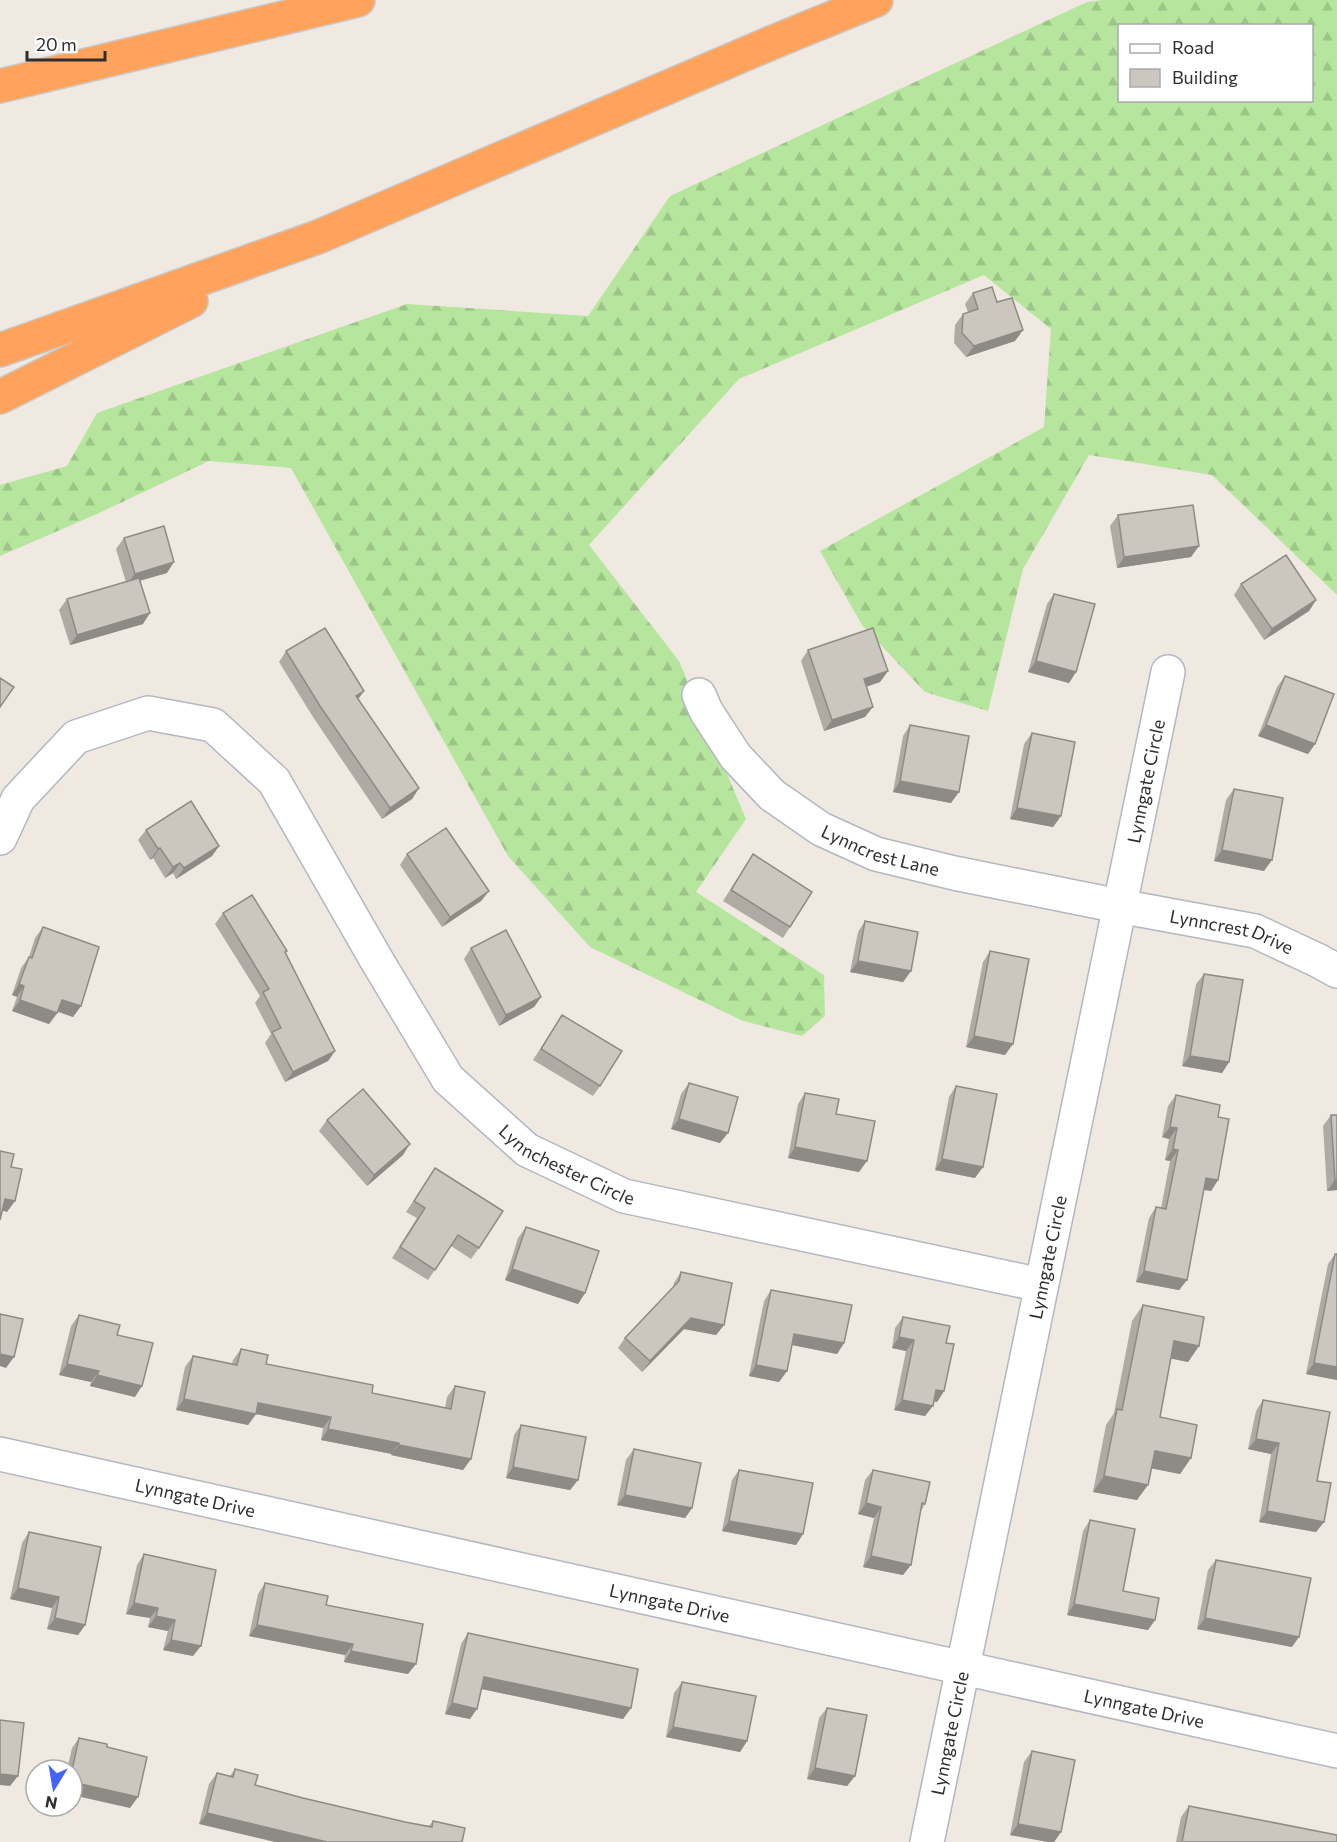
<svg xmlns="http://www.w3.org/2000/svg" width="1337" height="1842" font-family="Commissioner,sans-serif">
	<defs>
		<pattern id="forest-firs" width="22" height="20" patternUnits="userSpaceOnUse" patternTransform="scale(1.5)"><rect width="22" height="20" fill="#b6e59e"/><path d="M5 1l3.5 6h-7zM16 11l3.5 6h-7z" fill="#9dc588"/></pattern>
	</defs>
	<rect width="100%" height="100%" fill="#efe9e1"/>
	<path fill="url(#forest-firs)" fill-rule="evenodd" d="M1103,0H1337V595L1212,475L1089,455L1023,569L988,711L925,692L862,625L820,551L1044,427L1051,329L984,275L739,379L589,545L679,661L746,819L696,892L824,975L825,1016L802,1036L743,1021L590,947L508,856L291,468L209,461L97,514L0,556V485L67,466L97,413L407,304L588,316L670,196L1087,2ZM1120,26H1312V100H1120Z"/>
	<g fill="none" stroke-linecap="round" stroke-linejoin="round">
		<defs>
			<g id="minor">
				<path id="s1" d="M699,695L706,711L736,757L772,795L821,829L876,854L954,873L1119,906L1255,931L1319,961L1337,971"/>
				<path id="s2" d="M0,838L18,799L76,737L148,713L213,725L274,781L376,959L448,1079L527,1150L624,1196L1041,1285"/>
				<path id="s3" d="M0,1454L1337,1751"/>
				<path id="s4" d="M927,1842L1168,672"/>
			</g>
			<g id="highway">
				<path d="M0,86L358,0"/>
				<path d="M0,350L318,237L771,43L876,0"/>
				<path d="M0,397L191,301"/>
			</g>
		</defs>
		<use href="#minor" stroke="#b4b7c1" stroke-width="36"/>
		<use href="#highway" stroke="#c9c9c9" stroke-width="36"/>
		<use href="#minor" stroke="#fff" stroke-width="33"/>
		<use href="#highway" stroke="#ffa35c" stroke-width="33"/>
	</g>
	<g fill="#afaba4">
		<path d="M973,293L997,302L1015,341L966,357L954,343L955,325L963,314L968,312L965,304Z"/>
		<path d="M1118,515L1191,557L1117,568L1110,526Z"/>
		<path d="M124,538L167,573L140,581L143,624L70,645L59,610L67,599L126,582L116,549Z"/>
		<path d="M1241,584L1316,600L1309,611L1264,640L1234,595Z"/>
		<path d="M1054,594L1076,672L1069,683L1028,672L1047,604Z"/>
		<path d="M808,650L888,671L880,682L866,687L865,717L824,731L801,661Z"/>
		<path d="M286,651L364,691L358,699L419,788L412,799L382,819L313,717L279,662Z"/>
		<path d="M1285,676L1315,744L1308,754L1258,736L1277,687Z"/>
		<path d="M910,725L951,803L893,792L903,736Z"/>
		<path d="M1032,733L1061,816L1053,827L1010,819L1024,744Z"/>
		<path d="M1234,789L1264,871L1214,861L1226,800Z"/>
		<path d="M146,830L219,846L212,856L176,879L173,873L165,878L153,858L150,860L138,840Z"/>
		<path d="M407,854L489,891L481,901L442,927L400,865Z"/>
		<path d="M753,854L790,927L783,938L723,901Z"/>
		<path d="M223,913L287,951L286,953L335,1051L328,1061L285,1082L265,1043L271,1034L255,1003L260,996L215,924Z"/>
		<path d="M865,921L911,971L903,982L850,972L858,932Z"/>
		<path d="M43,927L81,1006L73,1017L58,1012L49,1024L12,1011L17,997L12,995L21,968L29,957L35,938Z"/>
		<path d="M471,948L541,997L534,1007L499,1026L464,959Z"/>
		<path d="M990,951L1005,1055L966,1047L983,962Z"/>
		<path d="M1204,974L1229,1062L1222,1073L1182,1066L1196,984Z"/>
		<path d="M562,1015L600,1086L593,1096L533,1060Z"/>
		<path d="M689,1083L720,1143L671,1129L681,1094Z"/>
		<path d="M956,1086L975,1178L935,1170L949,1097Z"/>
		<path d="M805,1093L836,1114L859,1172L788,1158L798,1104Z"/>
		<path d="M1176,1095L1218,1117V1180L1211,1191L1204,1190L1187,1280L1179,1290L1136,1282L1149,1218L1156,1207L1161,1208L1170,1161L1165,1160L1169,1139L1162,1137L1168,1106Z"/>
		<path d="M1331,1115L1337,1190L1327,1191L1323,1126Z"/>
		<path d="M327,1120L403,1155L367,1186L319,1131Z"/>
		<path d="M435,1168L479,1248L471,1259L451,1246L428,1280L392,1258L417,1218L406,1212Z"/>
		<path d="M526,1227L585,1293L578,1304L505,1280L518,1238Z"/>
		<path d="M1335,1254H1337V1380L1306,1374L1328,1264Z"/>
		<path d="M681,1272L724,1325L716,1335L684,1329L642,1372L618,1348L625,1338L673,1288L674,1283Z"/>
		<path d="M771,1290L844,1343L837,1354L792,1345L787,1371L779,1382L749,1376L764,1301Z"/>
		<path d="M1143,1305L1199,1346L1188,1362L1171,1358L1160,1417L1191,1458L1180,1474L1152,1468L1137,1500L1093,1492L1106,1425L1114,1413L1132,1321Z"/>
		<path d="M79,1315L117,1335L135,1397L90,1386L91,1382L59,1375L71,1326Z"/>
		<path d="M903,1317L946,1343L944,1391L937,1402L934,1401L925,1416L894,1410L906,1351L892,1348L895,1328Z"/>
		<path d="M241,1349L266,1364L372,1393L445,1408L447,1397L455,1386L471,1459L463,1470L391,1455L392,1454L321,1440L323,1428L256,1414L248,1425L176,1410L185,1367L193,1356L232,1364L233,1360Z"/>
		<path d="M1263,1400L1317,1481L1324,1522L1316,1532L1259,1522L1271,1454L1248,1449L1256,1411Z"/>
		<path d="M521,1425L578,1480L570,1490L506,1478L514,1435Z"/>
		<path d="M634,1449L692,1508L685,1518L617,1505L626,1460Z"/>
		<path d="M739,1470L803,1534L796,1545L722,1531L732,1480Z"/>
		<path d="M873,1470L925,1504L921,1511L903,1575L863,1567L874,1518L858,1514L865,1480Z"/>
		<path d="M1090,1520L1123,1591L1155,1620L1148,1630L1067,1615L1083,1531Z"/>
		<path d="M29,1532L85,1625L78,1635L47,1629L52,1608L10,1599L22,1543Z"/>
		<path d="M144,1554L193,1656L163,1650L168,1631L148,1627L150,1618L126,1614L137,1565Z"/>
		<path d="M1216,1560L1292,1647L1197,1629L1208,1570Z"/>
		<path d="M265,1583L326,1605L408,1674L344,1662L345,1655L249,1636L258,1594Z"/>
		<path d="M468,1633L631,1708L623,1719L482,1689L470,1719L445,1714L461,1644Z"/>
		<path d="M682,1682L747,1741L740,1752L666,1737L674,1693Z"/>
		<path d="M827,1708L855,1776L847,1786L807,1779L819,1718Z"/>
		<path d="M79,1738L107,1747L130,1808L72,1770H67L72,1748Z"/>
		<path d="M1032,1751L1061,1832L1054,1842H1048L1010,1835L1024,1762Z"/>
		<path d="M235,1769L255,1785L303,1798L405,1822L429,1826L433,1821L465,1828L199,1824L209,1784L217,1773L230,1776Z"/>
		<path d="M1189,1806L1337,1842H1176L1181,1817Z"/>
	</g>
	<g fill="#8e8b86">
		<path d="M1023,330L1015,341L966,357L974,346Z"/>
		<path d="M1199,546L1191,557L1117,568L1124,557Z"/>
		<path d="M174,562L167,573L127,584L135,574Z"/>
		<path d="M1316,600L1309,611L1264,640L1272,629Z"/>
		<path d="M150,613L143,624L70,645L77,635Z"/>
		<path d="M1036,661L1076,672L1069,683L1028,672Z"/>
		<path d="M888,671L880,682L856,690L864,679Z"/>
		<path d="M364,691L356,702V696Z"/>
		<path d="M873,707L865,717L824,731L832,720Z"/>
		<path d="M1266,725L1315,744L1308,754L1258,736Z"/>
		<path d="M900,781L959,792L951,803L893,792Z"/>
		<path d="M419,788L412,799L382,819L390,808Z"/>
		<path d="M1017,808L1061,816L1053,827L1010,819Z"/>
		<path d="M219,846L212,856L176,879L184,868Z"/>
		<path d="M160,848L153,858L150,860L158,849Z"/>
		<path d="M1222,850L1272,860L1264,871L1214,861Z"/>
		<path d="M180,863L173,873L165,878L173,867Z"/>
		<path d="M489,891L481,901L442,927L450,917Z"/>
		<path d="M858,961L911,971L903,982L850,972Z"/>
		<path d="M19,984L24,986L17,997L12,995Z"/>
		<path d="M541,997L534,1007L499,1026L506,1015Z"/>
		<path d="M20,1000L57,1013L49,1024L12,1011Z"/>
		<path d="M62,1000L81,1006L73,1017L54,1010Z"/>
		<path d="M974,1036L1013,1044L1005,1055L966,1047Z"/>
		<path d="M335,1051L328,1061L285,1082L293,1072Z"/>
		<path d="M1190,1056L1229,1062L1222,1073L1182,1066Z"/>
		<path d="M679,1119L728,1133L720,1143L671,1129Z"/>
		<path d="M1170,1127L1177,1128L1169,1139L1162,1137Z"/>
		<path d="M410,1144L403,1155L367,1186L374,1175Z"/>
		<path d="M795,1147L867,1161L859,1172L788,1158Z"/>
		<path d="M1173,1149L1178,1150L1170,1161L1165,1160Z"/>
		<path d="M942,1159L983,1167L975,1178L935,1170Z"/>
		<path d="M1206,1178L1218,1180L1211,1191L1199,1189Z"/>
		<path d="M1335,1180H1337V1190L1327,1191Z"/>
		<path d="M5,1199L15,1201L7,1212L0,1210Z"/>
		<path d="M512,1269L585,1293L578,1304L505,1280Z"/>
		<path d="M1144,1271L1187,1280L1179,1290L1136,1282Z"/>
		<path d="M691,1318L724,1325L716,1335L684,1329L642,1372L650,1361Z"/>
		<path d="M794,1334L844,1343L837,1354L787,1344Z"/>
		<path d="M899,1337L914,1340L906,1351L892,1348Z"/>
		<path d="M1174,1341L1199,1346L1188,1362L1163,1357Z"/>
		<path d="M0,1354L14,1357L6,1368L0,1366Z"/>
		<path d="M1314,1363L1337,1367V1380L1306,1374Z"/>
		<path d="M67,1364L99,1371L91,1382L59,1375Z"/>
		<path d="M756,1365L787,1371L779,1382L749,1376Z"/>
		<path d="M97,1375L142,1386L135,1397L90,1386Z"/>
		<path d="M936,1390L944,1391L937,1402L929,1400Z"/>
		<path d="M184,1399L258,1403L331,1417L323,1428L256,1414L248,1425L176,1410Z"/>
		<path d="M902,1400L933,1406L925,1416L894,1410Z"/>
		<path d="M328,1429L399,1443L392,1454L321,1440Z"/>
		<path d="M1256,1439L1279,1443L1271,1454L1248,1449Z"/>
		<path d="M399,1445L471,1459L463,1470L391,1455Z"/>
		<path d="M1155,1451L1191,1458L1180,1474L1144,1467Z"/>
		<path d="M513,1467L578,1480L570,1490L506,1478Z"/>
		<path d="M1104,1476L1148,1485L1137,1500L1093,1492Z"/>
		<path d="M625,1495L692,1508L685,1518L617,1505Z"/>
		<path d="M866,1503L881,1507L874,1518L858,1514Z"/>
		<path d="M1267,1511L1324,1522L1316,1532L1259,1522Z"/>
		<path d="M729,1521L803,1534L796,1545L722,1531Z"/>
		<path d="M871,1556L911,1565L903,1575L863,1567Z"/>
		<path d="M18,1588L59,1597L52,1608L10,1599Z"/>
		<path d="M134,1603L158,1608L150,1618L126,1614Z"/>
		<path d="M1074,1604L1155,1620L1148,1630L1067,1615Z"/>
		<path d="M156,1616L175,1620L168,1631L148,1627Z"/>
		<path d="M55,1618L85,1625L78,1635L47,1629Z"/>
		<path d="M1205,1618L1299,1637L1292,1647L1197,1629Z"/>
		<path d="M257,1625L353,1644L345,1655L249,1636Z"/>
		<path d="M171,1640L201,1646L193,1656L163,1650Z"/>
		<path d="M351,1651L416,1664L408,1674L344,1662Z"/>
		<path d="M484,1677L631,1708L623,1719L477,1688Z"/>
		<path d="M452,1703L477,1709L470,1719L445,1714Z"/>
		<path d="M673,1727L747,1741L740,1752L666,1737Z"/>
		<path d="M815,1768L855,1776L847,1786L807,1779Z"/>
		<path d="M0,1774L18,1776L10,1786L0,1785Z"/>
		<path d="M72,1782L138,1797L130,1808L72,1795Z"/>
		<path d="M207,1813L327,1842H275L199,1824Z"/>
		<path d="M1018,1824L1061,1832L1054,1842H1048L1010,1835Z"/>
	</g>
	<g fill="#cbc7bf" stroke="#8e8b86" stroke-width="1.5">
		<path d="M992,287L997,302L1012,298L1023,330L974,346L962,333L963,314L978,309L973,293Z"/>
		<path d="M1193,505L1199,546L1124,557L1118,515Z"/>
		<path d="M164,526L174,562L135,574L124,538Z"/>
		<path d="M1286,555L1316,600L1272,629L1241,584Z"/>
		<path d="M139,578L150,613L77,635L67,599Z"/>
		<path d="M1054,594L1095,604L1076,672L1036,661Z"/>
		<path d="M325,628L364,691L356,696L419,788L390,808L320,706L286,651Z"/>
		<path d="M873,628L888,671L864,679L873,707L832,720L808,650Z"/>
		<path d="M1285,676L1334,694L1315,744L1266,725Z"/>
		<path d="M0,678L14,687L0,707Z"/>
		<path d="M910,725L969,736L959,792L900,781Z"/>
		<path d="M1032,733L1075,742L1061,816L1017,808Z"/>
		<path d="M1234,789L1283,798L1272,860L1222,850Z"/>
		<path d="M191,801L219,846L184,868L180,863L173,867L160,848L158,849L146,830Z"/>
		<path d="M446,828L489,891L450,917L407,854Z"/>
		<path d="M753,854L812,892L790,927L731,890Z"/>
		<path d="M252,895L287,951L285,952L335,1051L293,1072L272,1032L281,1028L263,992L269,989L223,913Z"/>
		<path d="M865,921L918,932L911,971L858,961Z"/>
		<path d="M43,927L99,947L81,1006L62,1000L57,1013L20,1000L24,986L19,984L29,957L32,958Z"/>
		<path d="M506,930L541,997L506,1015L471,948Z"/>
		<path d="M990,951L1029,959L1013,1044L974,1036Z"/>
		<path d="M1204,974L1243,980L1229,1062L1190,1056Z"/>
		<path d="M562,1015L622,1051L600,1086L541,1049Z"/>
		<path d="M689,1083L738,1097L728,1133L679,1119Z"/>
		<path d="M956,1086L997,1094L983,1167L942,1159Z"/>
		<path d="M363,1089L410,1144L374,1175L327,1120Z"/>
		<path d="M805,1093L839,1099L836,1114L875,1121L867,1161L795,1147Z"/>
		<path d="M1176,1095L1220,1105L1218,1117L1229,1119L1218,1180L1206,1178L1187,1280L1144,1271L1156,1207L1166,1209L1178,1150L1173,1149L1177,1128L1170,1127Z"/>
		<path d="M1331,1115H1337V1180H1335Z"/>
		<path d="M0,1151L14,1154L11,1167L22,1169L15,1201L5,1199L0,1220Z"/>
		<path d="M435,1168L503,1211L479,1248L458,1235L435,1270L400,1247L425,1208L414,1201Z"/>
		<path d="M526,1227L599,1251L585,1293L512,1269Z"/>
		<path d="M1335,1254H1337V1367L1314,1363Z"/>
		<path d="M681,1272L732,1283L724,1325L691,1318L650,1361L625,1338L679,1281Z"/>
		<path d="M771,1290L852,1305L844,1343L794,1334L787,1371L756,1365Z"/>
		<path d="M1143,1305L1204,1317L1199,1346L1174,1341L1160,1417L1197,1425L1191,1458L1155,1451L1148,1485L1104,1476L1117,1409L1122,1410Z"/>
		<path d="M0,1314L23,1319L14,1357L0,1354Z"/>
		<path d="M79,1315L120,1325L117,1335L153,1343L142,1386L97,1375L99,1371L67,1364Z"/>
		<path d="M903,1317L950,1326L946,1343L954,1344L944,1391L936,1390L933,1406L902,1400L914,1340L899,1337Z"/>
		<path d="M241,1349L268,1355L266,1364L373,1385L372,1393L451,1409L455,1386L485,1392L471,1459L399,1445V1443L328,1429L331,1417L258,1403L256,1414L184,1399L193,1356L237,1365Z"/>
		<path d="M1263,1400L1330,1412L1317,1481L1331,1483L1324,1522L1267,1511L1279,1443L1256,1439Z"/>
		<path d="M521,1425L586,1437L578,1480L513,1467Z"/>
		<path d="M634,1449L701,1463L692,1508L625,1495Z"/>
		<path d="M739,1470L813,1483L803,1534L729,1521Z"/>
		<path d="M873,1470L930,1482L925,1504L922,1503L911,1565L871,1556L881,1507L866,1503Z"/>
		<path d="M1090,1520L1135,1529L1123,1591L1159,1598L1155,1620L1074,1604Z"/>
		<path d="M29,1532L101,1547L85,1625L55,1618L59,1597L18,1588Z"/>
		<path d="M144,1554L216,1570L201,1646L171,1640L175,1620L156,1616L158,1608L134,1603Z"/>
		<path d="M1216,1560L1311,1578L1299,1637L1205,1618Z"/>
		<path d="M265,1583L328,1596L326,1605L423,1624L416,1664L351,1651L353,1644L257,1625Z"/>
		<path d="M468,1633L638,1669L631,1708L484,1677L477,1709L452,1703Z"/>
		<path d="M682,1682L756,1696L747,1741L673,1727Z"/>
		<path d="M827,1708L867,1715L855,1776L815,1768Z"/>
		<path d="M0,1720L24,1723L18,1776L0,1774Z"/>
		<path d="M79,1738L107,1744V1747L147,1757L138,1797L72,1782V1770Z"/>
		<path d="M1032,1751L1075,1760L1061,1832L1018,1824Z"/>
		<path d="M235,1769L258,1775L255,1785L303,1798L405,1822L432,1827L433,1821L465,1828L462,1842H327L207,1813L217,1773L233,1777Z"/>
		<path d="M1189,1806L1337,1835V1842H1182Z"/>
	</g>
	<g text-anchor="middle" dominant-baseline="central" stroke-width="6" stroke-linejoin="round" paint-order="stroke">
		<g font-size="18" fill="#2e2e2e" stroke="#fff">
			<text stroke="none"><textPath href="#s4" startOffset="1083">Lynngate Circle</textPath></text>
			<text stroke="none"><textPath href="#s1" startOffset="248">Lynncrest Lane</textPath></text>
			<text stroke="none"><textPath href="#s1" startOffset="609">Lynncrest Drive</textPath></text>
			<text stroke="none"><textPath href="#s2" startOffset="846">Lynnchester Circle</textPath></text>
			<text stroke="none"><textPath href="#s4" startOffset="597">Lynngate Circle</textPath></text>
			<text stroke="none"><textPath href="#s3" startOffset="200">Lynngate Drive</textPath></text>
			<text stroke="none"><textPath href="#s3" startOffset="686">Lynngate Drive</textPath></text>
			<text stroke="none"><textPath href="#s3" startOffset="1172">Lynngate Drive</textPath></text>
			<text stroke="none"><textPath href="#s4" startOffset="111">Lynngate Circle</textPath></text>
		</g>
	</g>
	<rect x="1118" y="24" width="195" height="78" fill="#ffffff" stroke="#ababab" stroke-width="1.5"/>
	<rect x="1130" y="44" width="30" height="9" fill="#ffffff" stroke="#ababab" stroke-width="1.5"/>
	<text x="1172" y="54" font-size="18" fill="#2e2e2e">Road</text>
	<rect x="1130" y="69" width="30" height="18" fill="#cbc7bf" stroke="#ababab" stroke-width="1.5"/>
	<text x="1172" y="84" font-size="18" fill="#2e2e2e">Building</text>
	<g transform="translate(54 1788) rotate(191)"><circle r="28" fill="#ffffff" stroke="#ababab" stroke-width="1.5"/>
	<path d="M0-4.5L10 22L0 15L-10 22Z" fill="#4264fb"/>
	<text y="-9" font-size="16" font-weight="bold" text-anchor="middle" fill="#2e2e2e">N</text>
	</g>
	<path d="M27 51v9h78v-9" fill="none" stroke="#2e2e2e" stroke-width="3"/>
	<text x="36" y="51" font-size="18" fill="#2e2e2e" stroke="#ffffff" stroke-width="4.5" paint-order="stroke">20 m</text>
</svg>
